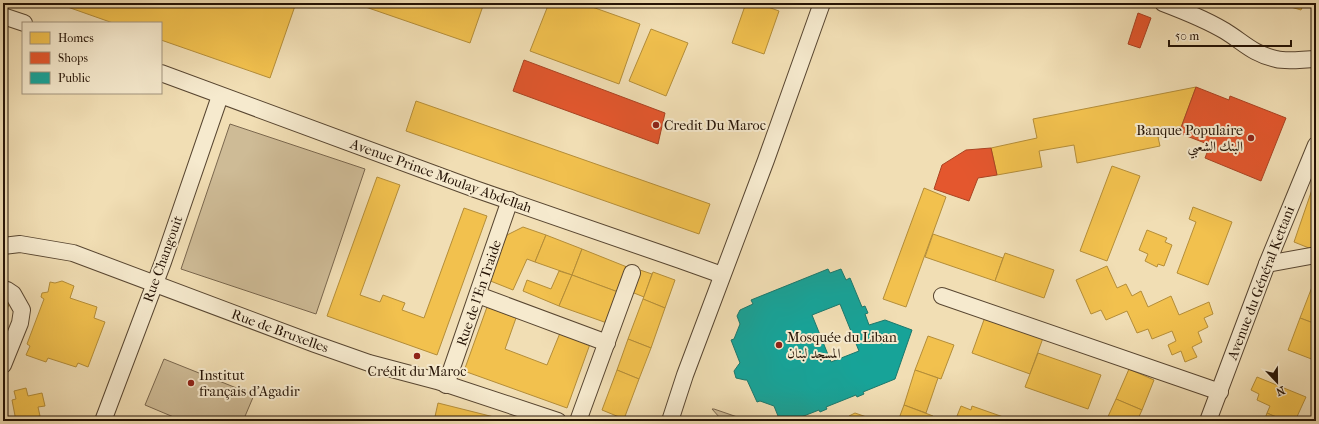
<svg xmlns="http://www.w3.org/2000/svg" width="1319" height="424" font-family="'IM FELL French Canon',Amiri,serif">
	<rect width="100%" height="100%" fill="#f1deb4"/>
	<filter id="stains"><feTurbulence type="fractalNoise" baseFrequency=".005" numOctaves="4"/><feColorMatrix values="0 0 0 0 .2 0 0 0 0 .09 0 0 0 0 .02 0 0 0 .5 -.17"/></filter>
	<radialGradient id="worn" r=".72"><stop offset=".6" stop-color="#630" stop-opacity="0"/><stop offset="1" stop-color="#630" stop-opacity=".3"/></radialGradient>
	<g fill="#cebb96" stroke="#7a674e">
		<path d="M230,124L365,169L316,314L181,269Z"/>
		<path d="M164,359L254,395L243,421H183L145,405Z"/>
		<path d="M712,409H714L749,421H719L720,418Z"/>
	</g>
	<g fill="#f2c14e" stroke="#b48d38">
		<path d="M60,3H296L270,78L161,40V23H113L59,4Z"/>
		<path d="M354,3H484L470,43Z"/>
		<path d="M549,3H581L640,24L619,84L530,51Z"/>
		<path d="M746,3H757L779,11L764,54L732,43Z"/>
		<path d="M1277,3H1304L1301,10Z"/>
		<path d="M651,29L688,43L666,96L629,81Z"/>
		<path d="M1196,87L1179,133L1158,137L1160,146L1077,163L1074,145L1039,151L1042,167L997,175L991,148L1037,138L1033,119Z"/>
		<path d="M416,101L710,204L699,234L406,131Z"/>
		<path d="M1112,166L1140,176L1107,261L1080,251Z"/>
		<path d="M377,177L400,185L360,295L380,302L383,295L405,303L402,310L424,318L464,208L487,216L437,355L327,316Z"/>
		<path d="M1316,178V249L1314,250L1294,242Z"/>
		<path d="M924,188L946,197L906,307L883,299Z"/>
		<path d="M1193,207L1232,222L1208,285L1177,273L1196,222L1189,219Z"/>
		<path d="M523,227L546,235L535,262L527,259L513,290L488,280L507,235Z"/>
		<path d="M1147,230L1167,238L1165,242L1172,245L1164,266L1158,264L1157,267L1145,261L1148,254L1139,250Z"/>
		<path d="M933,234L1003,258L995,281L925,257Z"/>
		<path d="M546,235L582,249L572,275L535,262Z"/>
		<path d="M582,249L627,267L618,292L572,275Z"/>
		<path d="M1005,253L1054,270L1044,298L995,281Z"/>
		<path d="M1107,266L1117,288L1126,284L1132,296L1141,291L1148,307L1171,296L1179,315L1209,302L1213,314L1204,318L1208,327L1198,332L1202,342L1192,347L1197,357L1185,362L1181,351L1172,355L1168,345L1176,341L1172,331L1152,339L1148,329L1137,333L1127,311L1106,320L1101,310L1091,314L1076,280Z"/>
		<path d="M637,269L652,274L644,297L629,291Z"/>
		<path d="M559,271L572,275L559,306L523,291L527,280L551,289Z"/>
		<path d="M653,272L675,280L665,308L643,299Z"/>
		<path d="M572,275L618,292L607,323L559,306Z"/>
		<path d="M62,281L74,286L70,298L97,307L94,318L105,322L88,367L78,363L76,367L48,358L46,362L26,355L30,346L27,344L44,299L41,297L42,293L48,292L50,282L55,283Z"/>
		<path d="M1312,287L1316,288V324L1300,318Z"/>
		<path d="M3,293L12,296L3,320Z"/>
		<path d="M643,299L665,308L651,348L628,339Z"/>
		<path d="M487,307L516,318L505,349L547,365L560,333L590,344L567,408L464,371Z"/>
		<path d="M985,317L1043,338L1030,374L972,353Z"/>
		<path d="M1300,318L1316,324V356L1314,360L1288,350Z"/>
		<path d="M928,336L954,345L941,379L915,370Z"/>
		<path d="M628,339L651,348L639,379L617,370Z"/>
		<path d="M1038,353L1101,375L1088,409L1025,387Z"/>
		<path d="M1129,369L1154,380L1142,410L1116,399Z"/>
		<path d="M617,370L639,379L624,419L602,410Z"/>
		<path d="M915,370L938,378L926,413L904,405Z"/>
		<path d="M1257,377L1306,397L1295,421H1282L1283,420L1267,413L1270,406L1257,400L1259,394L1251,390Z"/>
		<path d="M26,388L28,396L42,393L45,406L38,407L40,416L16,421L12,400L16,399L14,391Z"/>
		<path d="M1116,399L1142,410L1137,421H1106Z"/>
		<path d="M438,403L510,421H434Z"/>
		<path d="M904,405L933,416L931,421H898Z"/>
		<path d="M961,406L971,410L972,406L1009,419L1008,421H955Z"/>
		<path d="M855,413L878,421H847L849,416Z"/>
		<path d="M1267,413L1283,420L1282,421H1264Z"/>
	</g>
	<g fill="#e4572e" stroke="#ab4322">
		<path d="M1138,13L1151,18L1140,48L1128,44Z"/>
		<path d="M524,60L665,113L658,144L513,91Z"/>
		<path d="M1196,87L1229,100L1230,96L1286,118L1261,181L1205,158L1210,145L1179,133Z"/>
		<path d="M991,148L997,175L978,178L969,201L934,189L942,165L966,150Z"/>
	</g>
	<path fill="#17a398" stroke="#1b786c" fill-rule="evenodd" d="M828,269L830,273L841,269L846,280L850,278L862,307L865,306L868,313L865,314L869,325L885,320L912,330L895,379L863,392L864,394L857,397L856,395L826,407L827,409L820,412L819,410L791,421H780L774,406L760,401L757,402L747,380H745L736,378L734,371L739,364L740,363L731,340L734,339L740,324L737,316L740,310L753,304L751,300ZM840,304L859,351L831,362L812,315Z"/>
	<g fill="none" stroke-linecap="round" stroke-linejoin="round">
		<defs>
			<g id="minor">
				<path d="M1163,3C1184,11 1205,19 1225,31C1243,42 1253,54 1276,59C1288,62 1303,59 1316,59"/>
				<path d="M3,16L24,23"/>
				<path d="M161,73L475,189L680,260L722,275"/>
				<path d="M3,246L20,244L73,253L315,344L369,363L437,381L558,421"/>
				<path d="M1267,264L1316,255"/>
				<path d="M3,289L7,290L13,294L22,310L20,323L3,365"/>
				<path d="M478,295L607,343"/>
				<path d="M942,296L1220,392"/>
				<path d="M446,385L510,200"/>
				<path d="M103,421L163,262L220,96"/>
				<path d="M578,421L632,273"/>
				<path d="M670,421L685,375L766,160L822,3"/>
				<path d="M1208,421L1267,264L1316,145"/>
			</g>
		</defs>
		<use href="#minor" stroke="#584631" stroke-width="18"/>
		<use href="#minor" stroke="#f6eace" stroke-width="16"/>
	</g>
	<g fill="#8f2418" stroke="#f6eace" stroke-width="1.5">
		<circle cx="656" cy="125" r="4"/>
		<circle cx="1251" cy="138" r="4"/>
		<circle cx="779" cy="345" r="4"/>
		<circle cx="417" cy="356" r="4"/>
		<circle cx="191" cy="383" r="4"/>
	</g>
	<g text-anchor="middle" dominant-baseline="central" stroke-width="4" stroke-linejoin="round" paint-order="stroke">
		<g font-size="14" fill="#251305" stroke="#f6eace" text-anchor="start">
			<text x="664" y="125">Credit Du Maroc</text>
			<text x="1243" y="130" text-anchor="end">Banque Populaire<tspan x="1243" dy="16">البنك الشعبي</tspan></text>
			<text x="787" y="337">Mosquée du Liban<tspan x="787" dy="16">المسجد لبنان</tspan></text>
			<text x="417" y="371" text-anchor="middle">Crédit du Maroc</text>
			<text x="199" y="375">Institut<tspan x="199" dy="16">français d’Agadir</tspan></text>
		</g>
		<g font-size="14" fill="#251305" stroke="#f6eace">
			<text transform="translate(441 176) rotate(20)">Avenue Prince Moulay Abdellah</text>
			<text transform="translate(163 259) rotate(-70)">Rue Changouit</text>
			<text transform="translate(1261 283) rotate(-69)">Avenue du Général Kettani</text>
			<text transform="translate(479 293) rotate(-71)">Rue de l'En Traide</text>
			<text transform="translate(280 331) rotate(20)">Rue de Bruxelles</text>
		</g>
	</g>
	<rect width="1319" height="424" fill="none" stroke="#f1deb4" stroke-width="16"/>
	<rect x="4" y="4" width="1311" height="416" fill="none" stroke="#251305" stroke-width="2"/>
	<rect x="8" y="8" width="1303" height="408" fill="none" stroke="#251305"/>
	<rect x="22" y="22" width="140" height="72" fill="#f6eace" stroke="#a2947e"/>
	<rect x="30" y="32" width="20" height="12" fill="#f2c14e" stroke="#a2947e"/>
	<text x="58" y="42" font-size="12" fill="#251305">Homes</text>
	<rect x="30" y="52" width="20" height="12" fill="#e4572e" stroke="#a2947e"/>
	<text x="58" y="62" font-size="12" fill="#251305">Shops</text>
	<rect x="30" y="72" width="20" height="12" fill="#17a398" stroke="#a2947e"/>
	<text x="58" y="82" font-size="12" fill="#251305">Public</text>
	<g transform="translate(1277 382) rotate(158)" stroke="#f6eace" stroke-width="3" paint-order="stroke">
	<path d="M0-3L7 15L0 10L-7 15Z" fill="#251305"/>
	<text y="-6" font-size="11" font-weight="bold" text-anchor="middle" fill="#251305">N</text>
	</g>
	<path d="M1169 40v6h122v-6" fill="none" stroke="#251305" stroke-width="2"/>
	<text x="1175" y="40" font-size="12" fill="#251305" stroke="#f6eace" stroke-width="3" paint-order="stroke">50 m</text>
	<rect width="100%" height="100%" filter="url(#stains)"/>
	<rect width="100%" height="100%" fill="url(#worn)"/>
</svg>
